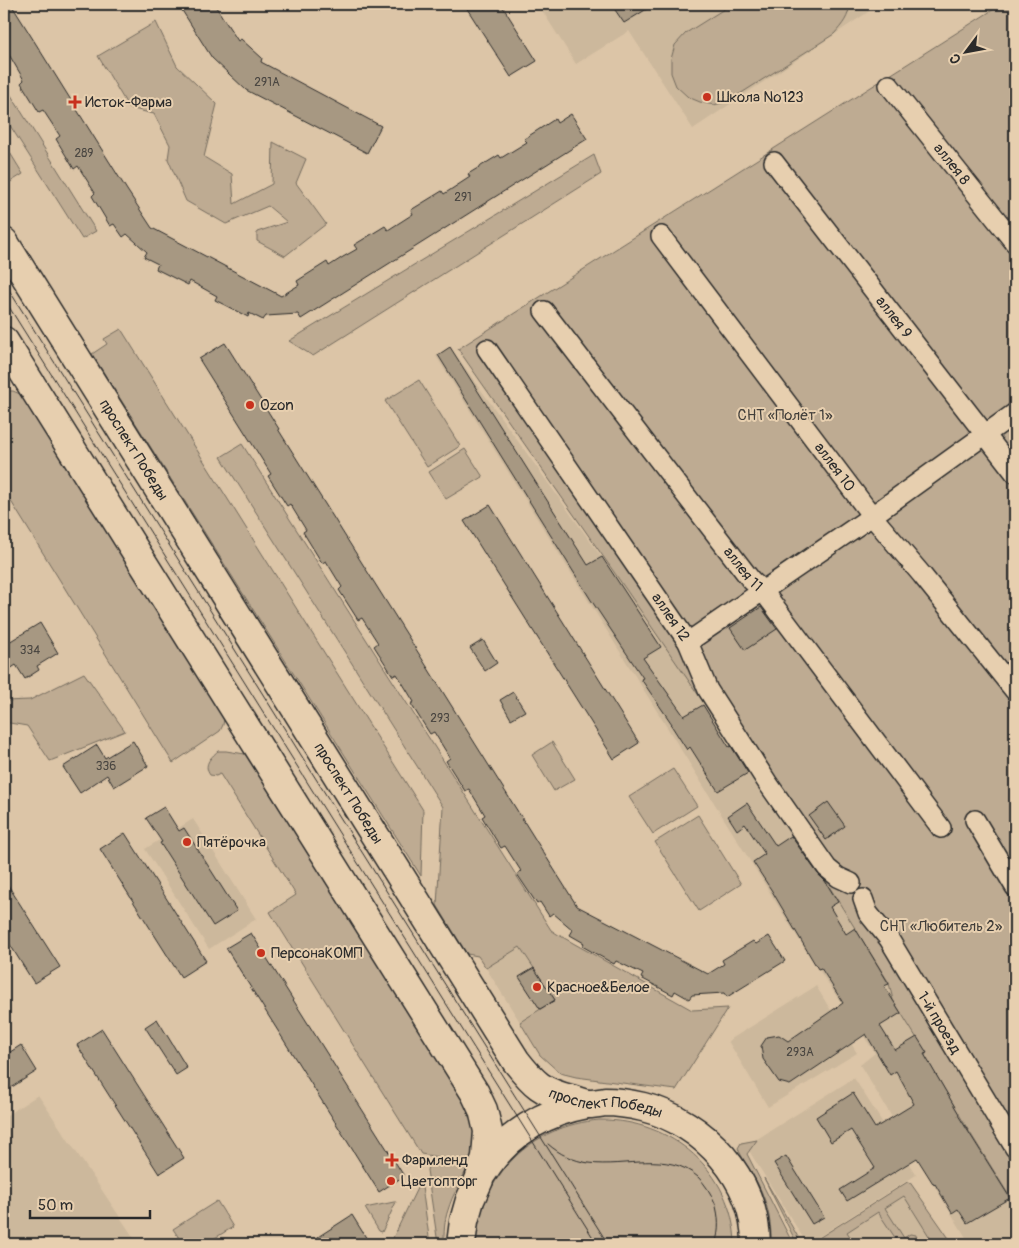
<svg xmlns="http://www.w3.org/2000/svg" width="1019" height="1248" font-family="Pangolin,sans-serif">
	<rect width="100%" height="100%" fill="#dcc5a7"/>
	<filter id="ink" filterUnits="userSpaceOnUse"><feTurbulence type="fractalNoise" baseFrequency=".02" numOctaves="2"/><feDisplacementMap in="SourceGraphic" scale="10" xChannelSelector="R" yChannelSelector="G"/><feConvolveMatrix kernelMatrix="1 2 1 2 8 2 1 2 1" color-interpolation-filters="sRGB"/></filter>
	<g filter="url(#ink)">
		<g fill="#ccb89c">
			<path d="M538,4H880L693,129L629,31L576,64Z"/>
			<path d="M450,347L608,566L614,572L822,875L889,983L893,1000L927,1053L967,1128L1015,1205V1244H970L860,1065L875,1053L810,957L436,356Z"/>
			<path d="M193,819L256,919L209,949L145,849Z"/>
			<path d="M520,946L555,1000L520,1022L486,968Z"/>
			<path d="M816,986L857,1053L768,1107L728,1041Z"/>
			<path d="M854,1078L916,1175L807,1244L746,1146Z"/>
			<path d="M38,1095L138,1244H4V1117Z"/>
			<path d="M909,1181L953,1244H814V1241Z"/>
		</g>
		<g fill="#beab92" stroke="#746b5e">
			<path d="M732,4H849C850,16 842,25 834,34L729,101L714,105L700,102L688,97L676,86L671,73V59L675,45L686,33Z"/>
			<path d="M1002,4H1015V1205L967,1128L925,1056L926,1053L893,1000L889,983L822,875L614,572L458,349Z"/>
			<path d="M156,22L177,66L217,104L204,157L232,174L234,204L272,184L273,142L306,159L296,183L326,224L285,256L257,241V232L287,222L268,206L226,224L186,201L168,159L170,145L154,114L129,108L98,56Z"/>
			<path d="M4,84L96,231L82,239L4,116Z"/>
			<path d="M4,143L23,174L4,186Z"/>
			<path d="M594,155L601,174L313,356L289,341Z"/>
			<path d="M121,329L423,810L421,876L92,354L107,344L104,339Z"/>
			<path d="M419,380L460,446L427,467L385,401Z"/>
			<path d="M8,391H13L20,394L224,719L223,725L220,731L173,763L4,490V392Z"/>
			<path d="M242,444L551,930L557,934L692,1010L728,1008L676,1090L576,1077L560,1073L540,1055L520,1022L555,1000L520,947L486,968L478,956L467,954L437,905L443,807L221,457Z"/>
			<path d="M465,449L483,477L446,499L429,472Z"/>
			<path d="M84,673L125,731L50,761L27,726L4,722V701L30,700Z"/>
			<path d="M552,742L575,779L554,791L532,755Z"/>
			<path d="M218,751H226L245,754L447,1075C456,1091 467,1106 472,1123C482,1158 457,1179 448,1210C444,1221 444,1233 444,1244H438L427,1170L430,1162L438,1157L421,1154L270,912L296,895L220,774L216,776L210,775C203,765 210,758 218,751Z"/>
			<path d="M673,769L697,806L653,834L629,797Z"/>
			<path d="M698,815L741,884L699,911L655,842Z"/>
			<path d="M600,1120C671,1119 733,1171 735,1244H476C480,1175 532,1125 600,1120Z"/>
			<path d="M757,1140L747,1154L793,1244H771C772,1219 766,1197 753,1175C748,1166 741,1157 738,1148L741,1143Z"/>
			<path d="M764,1178L802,1244H797Z"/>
			<path d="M421,1180L430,1244H392V1240Z"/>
			<path d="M909,1181L953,1244H934L904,1196L885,1208L904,1238L910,1234L916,1235L917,1241L913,1244H892L896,1239L878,1212L847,1232L855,1244H814V1241Z"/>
			<path d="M217,1201L233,1227L205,1244H183L173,1229Z"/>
			<path d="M394,1202H396L382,1232L379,1231L365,1208Z"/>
		</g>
		<g fill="#a79882" stroke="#2b2b2b">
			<path d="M4,4H11L127,190L152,228L281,296L299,285L297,281L327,262L329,266L343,257L357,249L354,245L385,226L388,230L413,214L411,210L442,191L444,194L470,177L468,174L499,155L501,158L527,142L524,139L555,119L557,123L571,114L587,139L301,319L298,314L266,316L263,320L249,313L248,317L215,300L217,296L190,281L188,285L156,269L158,264L144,257L147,252L127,234L123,237L114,224L110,226L92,196L95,193L78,166L74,169L56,139L60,136L43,110L39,112L21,83L24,80L8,53L4,56Z"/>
			<path d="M178,4H214L238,41L241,39L262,58L261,62L381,126L367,153L246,90L212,58Z"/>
			<path d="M464,4H501L537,61L511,77Z"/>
			<path d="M611,4H655L624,23Z"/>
			<path d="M225,343L279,429H278L577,906L708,974L724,964L722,960L753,941L756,944L769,936L785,961L727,997L724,993L692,995L689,999L675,991L673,995L641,978L643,974L616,961L614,964L582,946L584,943L570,935L573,930L553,913L549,916L540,902L537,904L517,874L521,871L505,846L501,848L482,817L485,815L469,789L465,791L446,761L450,758L434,732L430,734L411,704L414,702L397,674L393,676L374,646L378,643L362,618L358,620L339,590L342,587L326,561L322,563L303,532L306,530L290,504L287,506L268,476L271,474L199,359Z"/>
			<path d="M450,347L588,565L602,557L661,647L643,658L684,716L703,705L729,747L731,746L748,773L718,791L690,747L687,750L671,725L672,724L641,679L643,678L591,600L438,355Z"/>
			<path d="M490,505L639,743L614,759L464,521Z"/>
			<path d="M761,607L777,629L745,650L730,628Z"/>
			<path d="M40,623L58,653L37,666L39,670L25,679L16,665L4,673V645Z"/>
			<path d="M483,640L497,663L485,671L470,648Z"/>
			<path d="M513,692L525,711L511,719L500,700Z"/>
			<path d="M133,741L148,766L114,787L107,775L80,793L63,767L97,745L105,758Z"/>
			<path d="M828,802L845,826L826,840L809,816Z"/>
			<path d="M747,803L776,846L791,836L818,874L825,881L838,902L830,907L846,934L855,928L889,984L884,986L901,1013L880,1026L895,1050L917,1037L927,1053L924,1054L959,1114L958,1115L1010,1198L967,1223L958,1209L952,1213L935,1184L934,1185L917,1158L847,1201L840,1190L875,1168L851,1130L831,1142L816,1117L853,1093L875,1128L914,1104L896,1071L890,1075L866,1034L790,1085L779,1082L763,1059L761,1046L767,1037L779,1035L788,1041L843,1003L821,968L818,969L772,891L753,862L765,854L745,824L737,830L728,816Z"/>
			<path d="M164,807L179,831L184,828L237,911L213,926L160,843L162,842L146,818Z"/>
			<path d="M125,833L206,961L181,977L100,849Z"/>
			<path d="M4,879L60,967L34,983L4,935Z"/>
			<path d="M251,933L404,1176L379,1192L226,948Z"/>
			<path d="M534,968L555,1000L540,1009L519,977Z"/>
			<path d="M157,1019L187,1068L176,1075L145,1027Z"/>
			<path d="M102,1029L184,1158L159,1174L77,1045Z"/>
			<path d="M21,1045L37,1071L4,1092V1056Z"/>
			<path d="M786,1156L824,1217L812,1224L774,1163Z"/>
			<path d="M352,1215L370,1244H307L324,1233Z"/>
		</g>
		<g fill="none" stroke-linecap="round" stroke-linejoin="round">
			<defs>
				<g id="street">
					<path id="s1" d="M889,85L1015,243"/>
					<path id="s2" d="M774,162L1015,473"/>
					<path id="s3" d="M661,236L872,516L922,575L1015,691"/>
					<path id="s4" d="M544,311L751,580L763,591L941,828"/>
					<path id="s5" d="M487,349L688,642L708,690L767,782L827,868L838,877L851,883"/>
					<path d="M688,642L872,516L1015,413"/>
					<path d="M975,820L1015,887"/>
					<path id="s6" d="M863,899L868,913L889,939L1015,1148"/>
				</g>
				<g id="primary">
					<path id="s7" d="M4,242L516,1061C534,1084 542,1092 571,1099C577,1101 583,1104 589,1104C594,1104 599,1103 605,1102C617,1102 630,1104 643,1107C704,1122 756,1179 756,1244"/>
					<path d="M4,341L475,1093L483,1110L488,1131L486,1157L479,1180L470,1200L464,1221L461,1244"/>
					<path d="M483,1172C507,1134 544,1112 587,1104"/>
				</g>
			</defs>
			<use href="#street" stroke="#2b2b2b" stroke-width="22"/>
			<use href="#primary" stroke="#2b2b2b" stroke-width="31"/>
			<use href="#street" stroke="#e7cfaf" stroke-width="19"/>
			<use href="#primary" stroke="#e7cfaf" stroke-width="28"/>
			<g stroke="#2b2b2b" stroke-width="1">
				<path d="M4,282L608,1244"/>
				<path d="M4,299L597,1244"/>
				<path d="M548,1144C559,1154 574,1161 589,1163C625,1168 667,1150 698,1177C705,1184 711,1193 715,1203C719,1216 720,1231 715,1244"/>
			</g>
		</g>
	</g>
	<g fill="#c8321e" stroke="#e7cfaf" stroke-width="2">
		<circle cx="707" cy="97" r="5"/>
		<path d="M72.5 94.5h5v5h5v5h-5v5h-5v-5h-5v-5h5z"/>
		<circle cx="250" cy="405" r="5"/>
		<circle cx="187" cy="842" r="5"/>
		<circle cx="261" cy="953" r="5"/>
		<circle cx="537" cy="987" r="5"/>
		<path d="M389.5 1152.5h5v5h5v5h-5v5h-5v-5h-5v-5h5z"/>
		<circle cx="391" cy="1181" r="5"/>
	</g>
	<g text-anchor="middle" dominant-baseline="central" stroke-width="4" stroke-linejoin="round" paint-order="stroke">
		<g font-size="12" fill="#4a4641">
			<text x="267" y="82">291А</text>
			<text x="84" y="153">289</text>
			<text x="463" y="197">291</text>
			<text x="30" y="650">334</text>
			<text x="440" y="718">293</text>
			<text x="106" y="766">336</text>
			<text x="800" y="1052">293А</text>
		</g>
		<g font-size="15" fill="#2b2b2b" stroke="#e7cfaf" text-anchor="start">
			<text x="717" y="97">Школа №123</text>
			<text x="85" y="102">Исток-Фарма</text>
			<text x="260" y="405">Ozon</text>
			<text x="197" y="842">Пятёрочка</text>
			<text x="271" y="953">ПерсонаКОМП</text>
			<text x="547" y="987">Красное&amp;Белое</text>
			<text x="402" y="1160">Фармленд</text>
			<text x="401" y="1181">Цветопторг</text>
		</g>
		<g font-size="15" fill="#2b2b2b" stroke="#e7cfaf">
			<text stroke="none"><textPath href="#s1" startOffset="101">аллея 8</textPath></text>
			<text stroke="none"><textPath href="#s2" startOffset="196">аллея 9</textPath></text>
			<text stroke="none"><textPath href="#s7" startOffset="245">проспект Победы</textPath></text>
			<text stroke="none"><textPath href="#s3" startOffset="289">аллея 10</textPath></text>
			<text stroke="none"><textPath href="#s4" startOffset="326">аллея 11</textPath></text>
			<text stroke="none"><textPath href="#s5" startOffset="325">аллея 12</textPath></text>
			<text stroke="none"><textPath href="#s7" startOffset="650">проспект Победы</textPath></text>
			<text stroke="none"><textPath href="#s6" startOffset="146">1-й проезд</textPath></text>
			<text stroke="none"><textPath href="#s7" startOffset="1070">проспект Победы</textPath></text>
		</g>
		<g font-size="15" fill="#413e3a" stroke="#e7cfaf">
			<text x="785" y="415">СНТ «Полёт 1»</text>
			<text x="941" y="926">СНТ «Любитель 2»</text>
		</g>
	</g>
	<rect width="1019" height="1248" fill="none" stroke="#e7cfaf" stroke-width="20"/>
	<rect x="10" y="10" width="999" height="1228" fill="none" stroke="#2b2b2b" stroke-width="2" filter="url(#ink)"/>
	<g transform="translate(966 52) rotate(238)" stroke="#e7cfaf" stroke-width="4" paint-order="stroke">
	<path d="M0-4L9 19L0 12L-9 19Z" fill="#2b2b2b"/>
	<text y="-8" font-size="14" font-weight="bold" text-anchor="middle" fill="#2b2b2b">С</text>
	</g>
	<path d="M30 1210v8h120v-8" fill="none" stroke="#2b2b2b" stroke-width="2.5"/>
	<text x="38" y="1210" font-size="15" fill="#2b2b2b" stroke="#e7cfaf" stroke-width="4" paint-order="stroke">50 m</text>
</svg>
